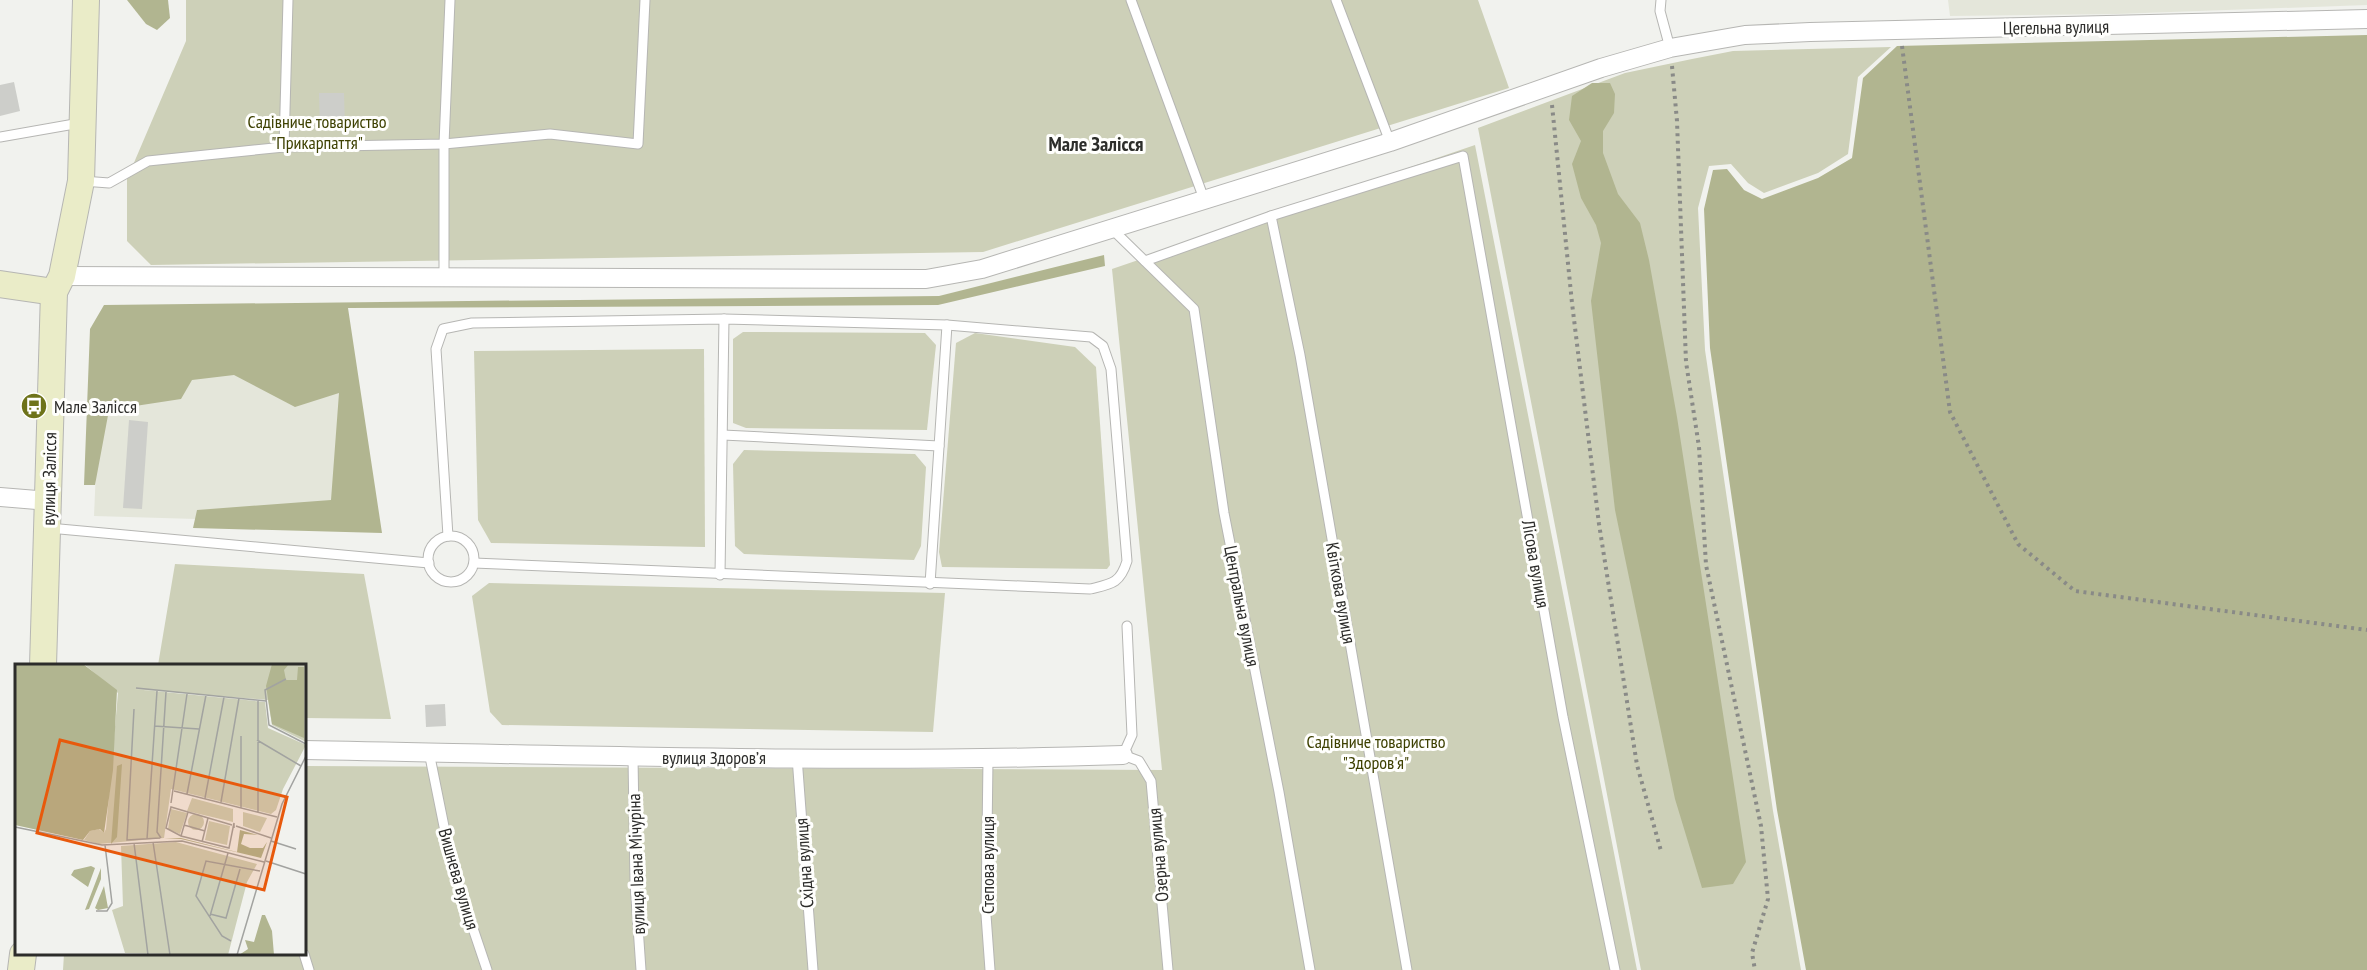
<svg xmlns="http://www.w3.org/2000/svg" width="2367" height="970" font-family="'PT Sans Narrow',sans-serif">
	<rect width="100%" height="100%" fill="#f1f2ee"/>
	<g fill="#e4e6da">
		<path d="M1948,0H2367V5L2116,14L1950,16Z"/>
		<path d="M344,309L365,524L94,516L103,310Z"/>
	</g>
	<g fill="#cdd0b8">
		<path d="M186,0H1478L1509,88L983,252L151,265L127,241V179L186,41Z"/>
		<path d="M1891,47L1858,77L1848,154L1818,173L1764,193L1748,183L1731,164L1709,166L1698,208L1705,350L1773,811L1801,970H1641L1478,128L1625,73L1692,59L1733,51Z"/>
		<path d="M1475,145L1637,970H63L64,954H304L305,766L1162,770L1112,269Z"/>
		<path d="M743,332L925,333L936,345L927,430L746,428L733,423V339Z"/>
		<path d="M975,333L1075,347L1096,367L1110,565L1107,569L942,567L939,552L956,343Z"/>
		<path d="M704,349L705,547L491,543L478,520L474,351Z"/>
		<path d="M744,450L915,454L926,467L921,546L914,560L744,554L735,546L733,464Z"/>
		<path d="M175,564L364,574L391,719L305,718L304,666L158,665Z"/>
		<path d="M489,583L945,593L933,732L502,725L490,712L472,596Z"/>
	</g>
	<g fill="#b1b590">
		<path d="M127,0H168L170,18L157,30L146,24Z"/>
		<path d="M2367,35V970H1806L1777,810L1710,348L1704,209L1713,170L1727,169L1744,190L1762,199L1818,178L1852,158L1863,78L1897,46Z"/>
		<path d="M1592,83H1610L1615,94L1614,113L1603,131V153L1618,194L1640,223L1649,260L1677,417L1746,862L1733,884L1702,888L1675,799L1615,510L1591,301L1601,243L1596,225L1581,198L1572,164L1581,141L1569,120L1572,96Z"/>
		<path d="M1104,255L1105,266L938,305L348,308L382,533L193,528L197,510L331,500L339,393L295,407L234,375L192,380L181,399L109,410L95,485H84L90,329L104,305L939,296Z"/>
	</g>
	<g fill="#cdceca">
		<path d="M14,82L20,111L0,116V85Z"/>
		<path d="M319,93H344L345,129L320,130Z"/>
		<path d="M129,420L148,422L142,509L123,508Z"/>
		<path d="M445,704L446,726L426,727L425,705Z"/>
	</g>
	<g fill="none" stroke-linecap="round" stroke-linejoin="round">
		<defs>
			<g id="lane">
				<path d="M1131,0L1204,199"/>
				<path d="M1336,0L1390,142"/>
				<path d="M1661,0L1660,11L1670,48"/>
				<path d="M0,137L80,123"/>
				<path d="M284,147L288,0"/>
				<path d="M83,181L109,183L148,161L284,147L444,144L550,134L638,144L645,0"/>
				<path d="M1271,216L1300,355L1407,970"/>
				<path d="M1112,229L1194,309L1224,513L1279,792L1310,970"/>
				<path d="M1145,261L1271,216L1463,156L1563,717L1615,970"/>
				<path d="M444,277V144L450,0"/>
				<path d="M723,435L939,446"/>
				<path d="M49,528L429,563"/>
				<path d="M448,536L436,349L443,329L472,323L724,319L947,325L1091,337L1103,346L1111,369L1127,561C1120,584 1111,584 1090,589L474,563"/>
				<circle cx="451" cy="559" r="23"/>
				<path d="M720,575L724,319"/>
				<path d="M930,584L947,325"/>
				<path d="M1127,626L1132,735L1123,755L1139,761L1151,781L1168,970"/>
				<path d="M429,752L452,866L487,970"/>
				<path d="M633,757L635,883L641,970"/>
				<path d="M797,757L813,970"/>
				<path d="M988,759L986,915L990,970"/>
				<path d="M304,954L309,970"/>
			</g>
			<g id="street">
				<path d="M62,276L926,279L982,269L1390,142L1601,68L1670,48L1745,35L1810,32L2367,19"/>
				<path d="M0,497L49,501"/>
				<path d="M304,750C577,755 851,764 1123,755"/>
			</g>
			<g id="secondary">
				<path d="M0,284L54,292"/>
				<path d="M43,666L54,292L62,276L81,181L86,0"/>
				<path d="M21,970L23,954"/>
			</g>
		</defs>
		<use href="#lane" stroke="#b6b6b3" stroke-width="11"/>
		<use href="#street" stroke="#b6b6b3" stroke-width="20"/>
		<use href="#secondary" stroke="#b6b6b3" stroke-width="28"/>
		<g stroke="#898a87" stroke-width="4" stroke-dasharray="3 4.5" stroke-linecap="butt">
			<path d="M1902,46L1950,412L2018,544L2075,591L2367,630"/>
			<path d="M1672,66L1677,121L1686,362L1699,447L1706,565L1761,826L1768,899L1752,953L1755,970"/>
			<path d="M1552,105L1572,303L1599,524L1637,765L1661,851"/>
		</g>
		<use href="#lane" stroke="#fff" stroke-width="9"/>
		<use href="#street" stroke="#fff" stroke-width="18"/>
		<use href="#secondary" stroke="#eaecc8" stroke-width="26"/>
	</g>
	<defs>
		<symbol id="bus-disc" viewBox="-11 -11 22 22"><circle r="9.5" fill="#6e731a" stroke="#fffffd"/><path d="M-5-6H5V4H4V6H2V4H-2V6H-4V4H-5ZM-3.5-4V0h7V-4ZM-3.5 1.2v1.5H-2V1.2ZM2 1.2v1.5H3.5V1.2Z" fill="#fff"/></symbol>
	</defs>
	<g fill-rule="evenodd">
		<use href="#bus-disc" x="19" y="391" width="30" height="30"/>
	</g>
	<g text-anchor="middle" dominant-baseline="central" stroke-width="6" stroke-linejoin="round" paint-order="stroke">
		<g font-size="18" fill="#2c2c2a" stroke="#fffffd">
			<text transform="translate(2056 27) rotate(-1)">Цегельна вулиця</text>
			<text transform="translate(49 479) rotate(-89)">вулиця Залісся</text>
			<text transform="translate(1536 564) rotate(80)">Лісова вулиця</text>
			<text transform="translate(1341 593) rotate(80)">Квіткова вулиця</text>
			<text transform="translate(1242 606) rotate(79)">Центральна вулиця</text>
			<text x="714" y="757">вулиця Здоровʼя</text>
			<text transform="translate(1158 855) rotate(-95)">Озерна вулиця</text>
			<text transform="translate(804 863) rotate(-94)">Східна вулиця</text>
			<text transform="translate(636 864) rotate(-92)">вулиця Івана Мічуріна</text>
			<text transform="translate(987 865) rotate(-90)">Степова вулиця</text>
			<text transform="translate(459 879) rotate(74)">Вишнева вулиця</text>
		</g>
		<g font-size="18" fill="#3d4000" stroke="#fffffd">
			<text x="317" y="121">Садівниче товариство<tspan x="317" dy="21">"Прикарпаття"</tspan></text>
			<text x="1376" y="741">Садівниче товариство<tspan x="1376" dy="21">"Здоров'я"</tspan></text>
		</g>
		<g font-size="18" fill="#2c2c2a" stroke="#fffffd" text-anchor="start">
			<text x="54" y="406">Мале Залісся</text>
		</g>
		<g font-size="20" font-weight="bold" fill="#2d2e2b" stroke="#fffffd">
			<text x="1096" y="144">Мале Залісся</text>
		</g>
	</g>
	<g transform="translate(15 664)">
		<rect width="291" height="291" fill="#f1f2ee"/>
		<path d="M69,0H291V78L257,61L253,36L118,25L250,38L253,64L291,81L268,125L261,146L256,150L156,125L149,174L84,180L69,176L75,167L84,165L89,169L91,165L103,29ZM177,134L218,145V158L172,147ZM156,145L172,149L165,170L153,165ZM228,148L252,154L245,168L228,162ZM173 158a8 8 0 1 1 16 0a8 8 0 1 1-16 0ZM194,157L215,162L212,181L190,176ZM161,178L242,200L232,218L213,291L110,289L97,246L108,242L106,182Z" fill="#cdd0b8"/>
		<path d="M0,0H68L102,26L98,106L89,169L85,165L75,167L68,176L0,161ZM257,0H274L269,6L271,16H282L283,3H289V74L257,60L251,22ZM107,100L102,173L96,180L102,102ZM225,166L243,171L229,170L226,180L235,184H248L252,178L246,194L166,175H149L166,174L222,188ZM76,202L80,204L73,223L56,211L59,206ZM86,204V215L74,245L70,246ZM89,222L93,244L83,246L80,244ZM247,251H250L257,267L259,291H224L233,285L230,276L239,278Z" fill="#b1b590"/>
		<path fill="none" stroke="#a2a3a0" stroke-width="1.5" d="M271,15L250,26L254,61L291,80M121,24L251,37M243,36V148M119,45L112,176L145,174M139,62L184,65M242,76L286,102M159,127L262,153M172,130L191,31M190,134L209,33M206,138L224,34M156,139L172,30M226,144V72M169,161L190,167M217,161L156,143L151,164L166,172L214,184L219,159V164M221,162L256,174M0,163L87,181L167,177L249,198M166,172L173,148M146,174L142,168L151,28M132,175L142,27M256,177L281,185M138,178L155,291M187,178L193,154M119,179L133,291M251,197L291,210M81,247H92L97,239L90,181M195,250L211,254L225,205M195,252L213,189M216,277L207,272L181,232L191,197L245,207M222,291L267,140L291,92"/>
		<path fill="#e8590c" fill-opacity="0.15" stroke="#e8590c" stroke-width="3" d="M45,76L272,133L249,226L22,169Z"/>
		<rect width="291" height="291" fill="none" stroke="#2c2c2a" stroke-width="3"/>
	</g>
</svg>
